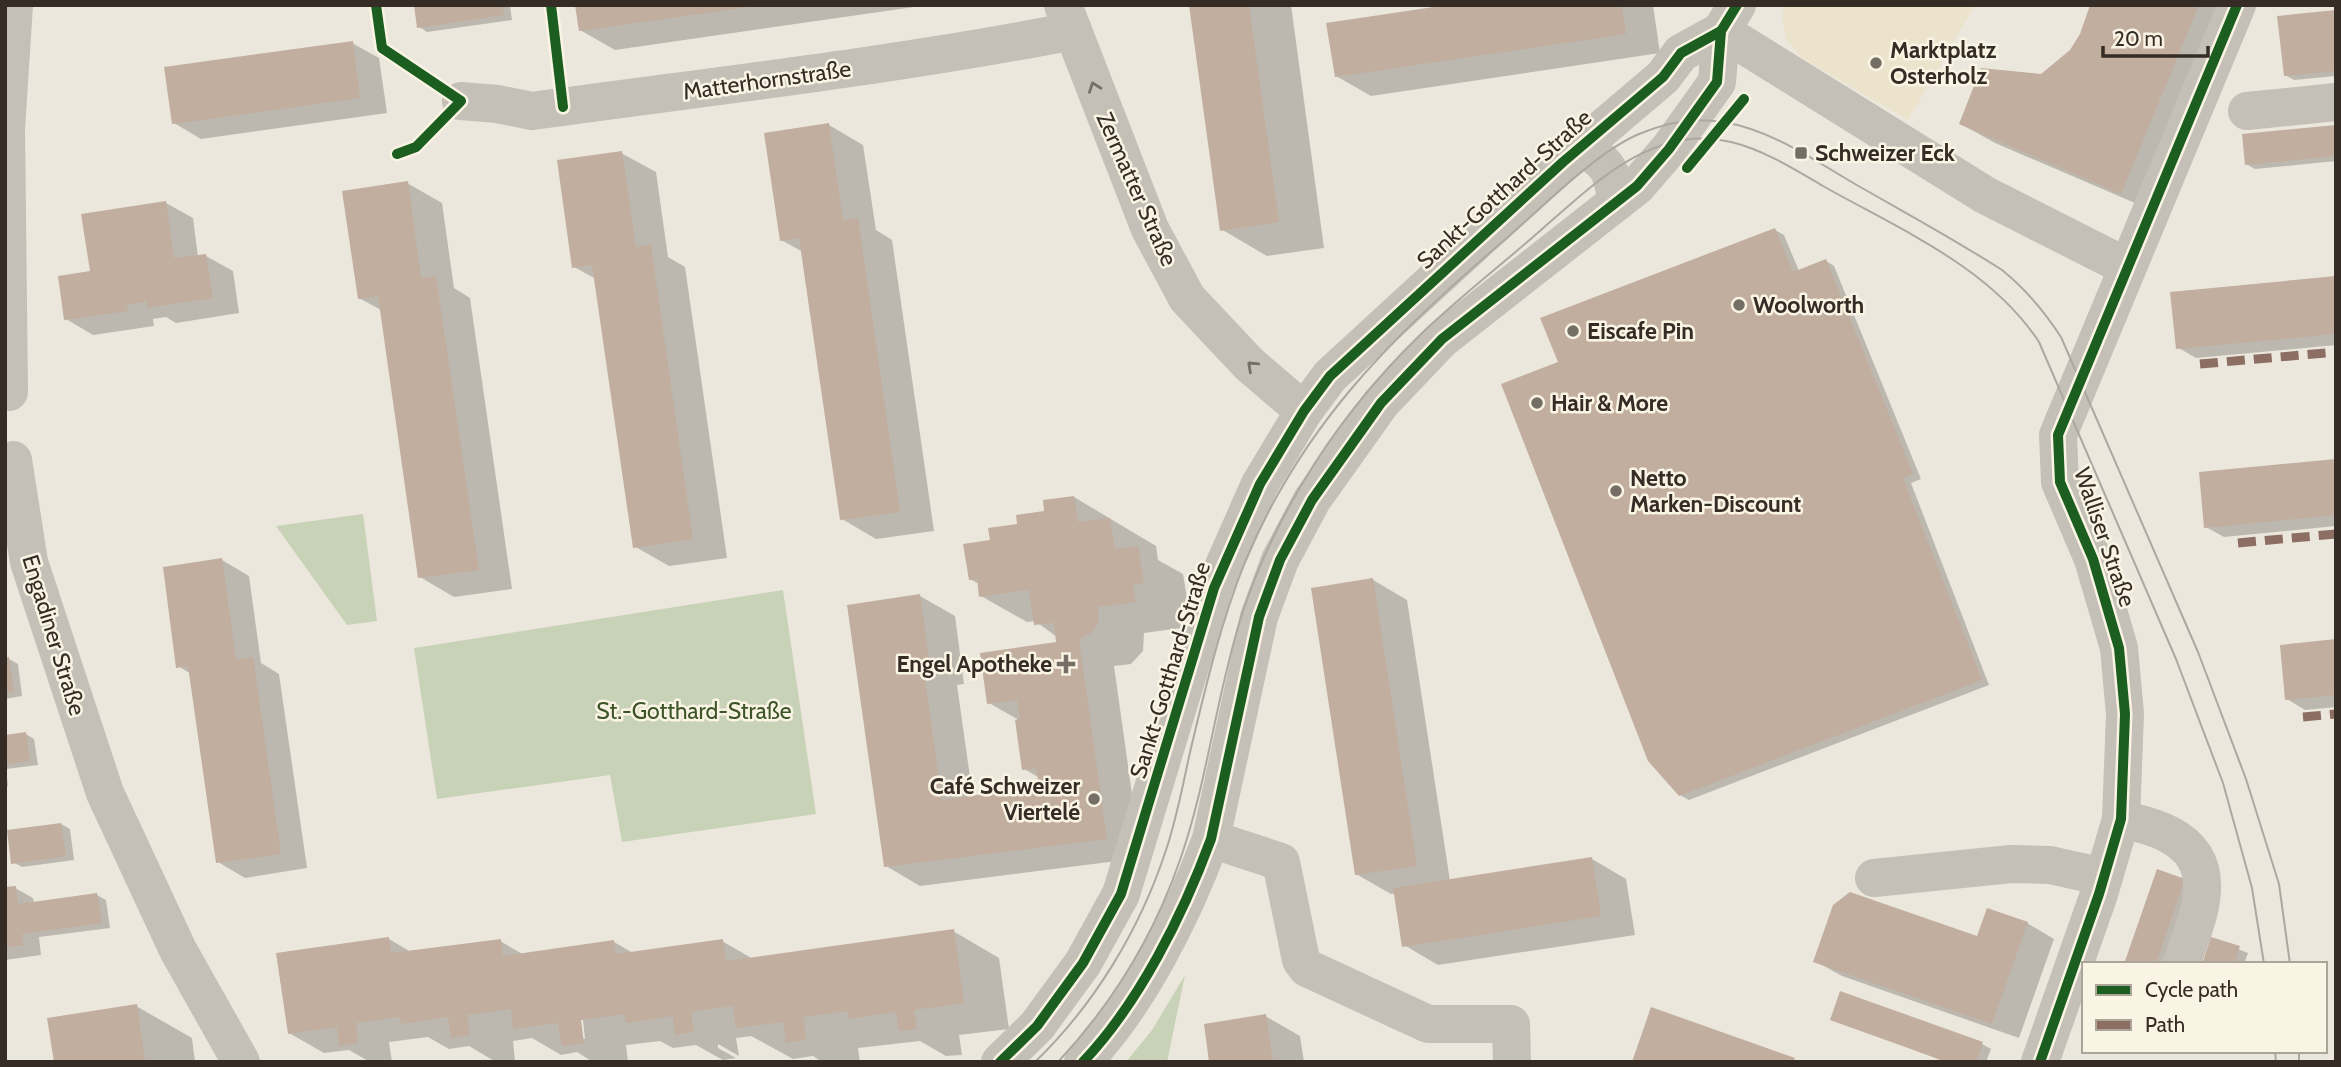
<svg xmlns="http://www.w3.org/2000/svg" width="2341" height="1067" font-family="Cabin,sans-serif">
	<rect width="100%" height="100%" fill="#ece7dd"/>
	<g fill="#c8d2b6">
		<path d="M363,514L377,621L347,625L276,526Z"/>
		<path d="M783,590L816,814L622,842L610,775L437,799L414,648Z"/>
		<path d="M1185,975L1167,1062H1126L1152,1030Z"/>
	</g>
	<path fill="#ebe3cb" d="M1785,5H1975L1908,120L1802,58L1786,39L1782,15Z"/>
	<g fill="#0003" fill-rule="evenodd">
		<path d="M415,5H510L512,20L427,32L418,26Z"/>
		<path d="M577,5H928L615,50L580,30Z"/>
		<path d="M1190,5H1291L1324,248L1267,256L1221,229Z"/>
		<path d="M1459,5H1653L1660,53L1371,96L1336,76Z"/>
		<path d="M2091,5H2242L2156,212L1995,143L1961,124L2042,76L2071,51L2082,35Z"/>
		<path d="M2336,12V76L2294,80L2285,75Z"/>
		<path d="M352,43L379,58L387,113L201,139L174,123Z"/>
		<path d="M829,125L863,145L876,230L892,240L934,531L876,539L842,519L803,252L781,240Z"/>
		<path d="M2336,127V161L2255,169L2246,164Z"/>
		<path d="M621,153L656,172L668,257L685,267L727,558L669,566L634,546L596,279L574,267Z"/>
		<path d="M407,183L442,203L454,288L470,298L512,589L454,597L420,577L381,310L359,298Z"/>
		<path d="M166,203L193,218L198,257L206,256L233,271L239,313L176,323L166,317L153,319L154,326L93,335L66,319L92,273Z"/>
		<path d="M1775,230L1784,235L1799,271L1826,261L1834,266L1921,479L1911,483L1989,685L1689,800L1680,795Z"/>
		<path d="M2336,278V345L2196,358L2177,347Z"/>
		<path d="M2336,460V526L2224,537L2206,527Z"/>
		<path d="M1074,497L1156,546L1158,560L1183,574L1189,610L1179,611L1181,628L1144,633L1143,651L1131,664L1114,666L1141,858L920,886L886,866L920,596L955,616L964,684L957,685L973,798L1041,788L1040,778L1024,769L1017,719L989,703L1058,643L1057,637L1035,621L1027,622L981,596L979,584L970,579L992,542Z"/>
		<path d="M222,560L249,576L261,663L279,674L307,868L245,878L218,862L191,674L178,666Z"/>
		<path d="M1373,580L1407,600L1450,881L1592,859L1626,879L1635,935L1438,965L1404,945L1396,893L1391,894L1356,874Z"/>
		<path d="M2336,641V707L2305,710L2287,699Z"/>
		<path d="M9,659L18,664L22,696L5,699V660Z"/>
		<path d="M26,734L34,739L38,765L6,769L8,786H5V737Z"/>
		<path d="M61,824L70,829L74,860L22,867L13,862Z"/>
		<path d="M2158,871L2193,885L2166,964H2126Z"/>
		<path d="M15,888L33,898L34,903L97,895L106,900L110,928L39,937L41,955L5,960V889Z"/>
		<path d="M2027,923L2054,939L2019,1038L1842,976L1815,961L1978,939Z"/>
		<path d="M953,931L999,958L1009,1029L959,1035L962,1055L946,1056L920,1041L858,1048L860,1062H822L813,1056L793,1059L751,1036L736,1038L739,1056L718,1044V1048L736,1058L723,1060L696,1045L673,1048L660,1041L626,1045L628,1062H593L577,1052L561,1055L532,1038L513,1041L515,1061L496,1062L469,1046L449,1049L428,1037L389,1042L392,1062H370L349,1050L324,1053L289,1033L389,939L411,952L500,941L524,955L614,942L633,953L722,941L753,959ZM578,1011H582L585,1039H581Z"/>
		<path d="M2212,939L2248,953L2244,964H2204Z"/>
		<path d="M136,1006L192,1038L195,1062H56Z"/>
		<path d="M1265,1016L1300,1036L1304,1062H1211Z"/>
		<path d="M1832,1019L1982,1044L1991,1049L1986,1062H1946Z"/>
	</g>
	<g fill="#c1ae9e">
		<path d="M414,5H503L504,15L417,28Z"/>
		<path d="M575,5H750V7L579,31Z"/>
		<path d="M1189,5H1249L1279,222L1220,231Z"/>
		<path d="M1447,5H1622L1626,34L1335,77L1326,23Z"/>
		<path d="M2090,5H2199L2121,194L1959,124L1981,68L2041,74L2070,50L2080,34Z"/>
		<path d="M2336,10V71L2284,76L2277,16Z"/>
		<path d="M353,41L360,98L172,124L164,67Z"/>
		<path d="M829,123L843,220L858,218L900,512L840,520L799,238L780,241L764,133Z"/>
		<path d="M2336,125V156L2245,165L2242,134Z"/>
		<path d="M622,151L636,247L651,245L693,539L633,548L592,265L572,268L557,160Z"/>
		<path d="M408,181L421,278L436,276L479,570L418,578L378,296L358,299L342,191Z"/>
		<path d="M166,201L174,258L206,254L213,298L147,308L146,301L127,305L128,311L64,320L58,276L90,271L81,214Z"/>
		<path d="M1775,228L1793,272L1826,259L1913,474L1903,478L1982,680L1679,796L1648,761L1501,384L1558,362L1540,318Z"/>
		<path d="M2336,276V334L2176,349L2170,292Z"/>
		<path d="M2336,459V515L2204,528L2199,472Z"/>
		<path d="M1074,496L1078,522L1110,518L1115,549L1138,546L1144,584L1133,585L1136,602L1098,607V624L1093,632L1079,639L1107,839L884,867L847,605L920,594L930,665L923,666L942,800L1039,786L1036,768L1022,770L1015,720L1020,719L1017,700L987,704L980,653L1056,642L1054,623L1034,625L1029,590L979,597L977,579L969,580L963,544L990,540L988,528L1017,524L1016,515L1044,511L1043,500Z"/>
		<path d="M222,558L236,660L253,657L281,854L216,863L188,666L176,668L163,567Z"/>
		<path d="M1373,578L1417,866L1355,875L1311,588Z"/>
		<path d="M2336,639V695L2285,700L2280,645Z"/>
		<path d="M9,657L14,692L5,693V658Z"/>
		<path d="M26,732L30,761L5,764V735Z"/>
		<path d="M61,823L66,856L11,864L7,830Z"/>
		<path d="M1592,857L1601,916L1402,947L1393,888Z"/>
		<path d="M2157,869L2185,879L2156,964H2124Z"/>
		<path d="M16,886L18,904L97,893L102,923L22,934L24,945L5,948V887Z"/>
		<path d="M1850,892L1977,936L1987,908L2028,922L1992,1024L1813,962L1833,905Z"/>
		<path d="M954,929L964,1003L914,1010L917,1029L899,1031L896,1012L849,1019L848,1011L803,1017L806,1040L786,1043L783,1022L736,1028L733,1006L691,1012L694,1032L675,1035L673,1016L626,1023L624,1014L581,1020L584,1043L562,1046L558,1023L513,1029L511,1009L467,1015L470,1035L451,1038L448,1017L401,1024L400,1017L356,1023L358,1043L339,1046L337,1027L288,1034L276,953L389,937L391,953L501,939L503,956L614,940L616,954L723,939L726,961Z"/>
		<path d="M2211,937L2240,946L2234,964H2202Z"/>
		<path d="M1840,991L1983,1042L1976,1062H1947L1830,1020Z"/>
		<path d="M137,1004L145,1062H54L47,1018Z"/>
		<path d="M1651,1007L1795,1058L1793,1062H1632Z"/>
		<path d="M1266,1014L1273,1062H1209L1204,1024Z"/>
	</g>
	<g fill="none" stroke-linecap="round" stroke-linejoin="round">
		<g stroke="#c4bfb7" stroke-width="38">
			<path d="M1063,5L1150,229L1187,298L1249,364L1304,411"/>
			<path d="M1721,31L1985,195L2127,267"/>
			<path d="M461,101L497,104L532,111C713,86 894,66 1073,31"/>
			<path d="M2247,111L2336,102"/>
			<path d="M1580,147C1610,163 1611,170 1617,202"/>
			<path d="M9,392L6,128L14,5"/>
			<path d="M13,460L29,562L105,793L178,950L241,1062"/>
			<path d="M2121,819C2136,823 2154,826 2168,834C2225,863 2197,919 2181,964"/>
			<path d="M1211,839L1281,862L1301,960L1307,968L1428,1024H1511L1512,1062"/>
			<path d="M1874,878L2011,864L2050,865L2104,877"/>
			<path d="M1000,1062L1037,1026L1083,963L1121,894L1214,588L1260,484L1304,411L1330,376L1563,162L1663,77L1681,53L1721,31"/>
			<path d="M1083,1062C1139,1003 1183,915 1211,839L1259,617L1280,560L1312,500L1381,403L1442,339L1637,186L1669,149L1717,82L1721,31L1737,5"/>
			<path d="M2040,1062L2099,894L2121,819L2125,714L2119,648L2093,559L2060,482L2058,435L2237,5"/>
		</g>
		<g stroke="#aca8a1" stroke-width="2">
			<path d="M2275,1051L2276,1062"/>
			<path d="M2299,1051V1062"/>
			<path d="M1035,1062C1094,1005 1139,931 1165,853C1177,819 1183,783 1191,748C1206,685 1221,622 1245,562C1301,427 1391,337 1500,244C1538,212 1594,153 1639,134C1665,123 1694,117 1722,122C1770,129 1814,160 1855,184C1904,212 1954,239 2002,270C2027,290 2044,311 2061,337L2198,652L2246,779L2279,884L2290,964"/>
			<path d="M1058,1062C1112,1004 1154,935 1180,860C1208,780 1216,695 1242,614C1277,509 1340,413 1419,336C1455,301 1495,270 1533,237C1588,190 1650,122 1731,142C1764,150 1794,169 1823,186C1899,229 1990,267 2039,342L2176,659L2223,783L2252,888L2264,964"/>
		</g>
		<g stroke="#8d6e63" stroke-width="9" stroke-dasharray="18 9" stroke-linecap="butt">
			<path d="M2200,364L2336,352"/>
			<path d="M2238,543L2336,534"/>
			<path d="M2303,717L2336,714"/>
		</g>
		<defs>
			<g id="cycleway">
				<path d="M376,5L382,48L461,101L416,147L397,154"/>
				<path d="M551,5L563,107"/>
				<path d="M1687,168L1744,99"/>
				<path d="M1000,1062L1037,1026L1083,963L1121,894L1214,588L1260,484L1304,411L1330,376L1563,162L1663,77L1681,53L1721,31"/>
				<path d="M1083,1062C1139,1003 1183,915 1211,839L1259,617L1280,560L1312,500L1381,403L1442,339L1637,186L1669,149L1717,82L1721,31L1737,5"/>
				<path d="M2040,1062L2099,894L2121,819L2125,714L2119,648L2093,559L2060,482L2058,435L2237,5"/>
			</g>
		</defs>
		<use href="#cycleway" stroke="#faf4e4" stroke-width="15"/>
		<use href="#cycleway" stroke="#1b5e20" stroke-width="10"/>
	</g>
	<defs><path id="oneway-chevron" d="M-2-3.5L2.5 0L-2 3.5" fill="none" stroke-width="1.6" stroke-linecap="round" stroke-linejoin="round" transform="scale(1.75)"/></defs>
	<g stroke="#756f67">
		<use href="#oneway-chevron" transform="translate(1094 87) rotate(-110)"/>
		<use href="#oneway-chevron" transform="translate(1252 366) rotate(-137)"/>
	</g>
	<g fill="#756e65" stroke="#faf4e4" stroke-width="2.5">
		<circle cx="1876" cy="63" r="7"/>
		<rect x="1794" y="146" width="14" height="14" rx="3.5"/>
		<circle cx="1739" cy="305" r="7"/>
		<circle cx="1573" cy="331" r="7"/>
		<circle cx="1537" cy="403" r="7"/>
		<circle cx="1616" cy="491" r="7"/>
		<path d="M1062.5 653.5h7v7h7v7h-7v7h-7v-7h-7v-7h7z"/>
		<circle cx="1094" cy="799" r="7"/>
	</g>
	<g text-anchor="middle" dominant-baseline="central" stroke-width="5" stroke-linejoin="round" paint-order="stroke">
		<g font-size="23" font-weight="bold" fill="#352d25" stroke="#faf4e4" text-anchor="start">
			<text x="1890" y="50">Marktplatz<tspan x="1890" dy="26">Osterholz</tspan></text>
			<text x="1815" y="153">Schweizer Eck</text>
			<text x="1753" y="305">Woolworth</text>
			<text x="1587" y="331">Eiscafe Pin</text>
			<text x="1551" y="403">Hair &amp; More</text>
			<text x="1630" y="478">Netto<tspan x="1630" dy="26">Marken-Discount</tspan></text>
			<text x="1052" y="664" text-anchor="end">Engel Apotheke</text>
			<text x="1080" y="786" text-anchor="end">Café Schweizer<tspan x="1080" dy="26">Viertelé</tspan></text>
		</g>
		<g font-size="23" fill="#352d25" stroke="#faf4e4">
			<text transform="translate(767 80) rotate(-8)">Matterhornstraße</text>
			<text transform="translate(1137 189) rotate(66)">Zermatter Straße</text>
			<text transform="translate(1504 189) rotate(-42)">Sankt-Gotthard-Straße</text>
			<text transform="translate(2105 537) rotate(71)">Walliser Straße</text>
			<text transform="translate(54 635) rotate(73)">Engadiner Straße</text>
			<text transform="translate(1170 670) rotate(-73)">Sankt-Gotthard-Straße</text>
		</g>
		<g font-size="23" fill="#3c5428" stroke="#faf4e4">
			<text x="694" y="711">St.-Gotthard-Straße</text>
		</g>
	</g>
	<rect width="2341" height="1067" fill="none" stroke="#352d25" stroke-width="14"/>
	<rect x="2082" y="962" width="245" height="91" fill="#faf4e4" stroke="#aba498" stroke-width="2"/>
	<rect x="2096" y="985" width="35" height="10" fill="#1b5e20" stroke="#aba498" stroke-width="2"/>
	<text x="2145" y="997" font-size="21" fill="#352d25">Cycle path</text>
	<rect x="2096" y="1020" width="35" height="10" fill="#8d6e63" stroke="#aba498" stroke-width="2"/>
	<text x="2145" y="1032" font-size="21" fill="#352d25">Path</text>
	<path d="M2103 46v10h105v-10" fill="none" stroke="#352d25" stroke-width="3.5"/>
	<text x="2114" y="46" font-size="21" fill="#352d25" stroke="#faf4e4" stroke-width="5" paint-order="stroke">20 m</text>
</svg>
